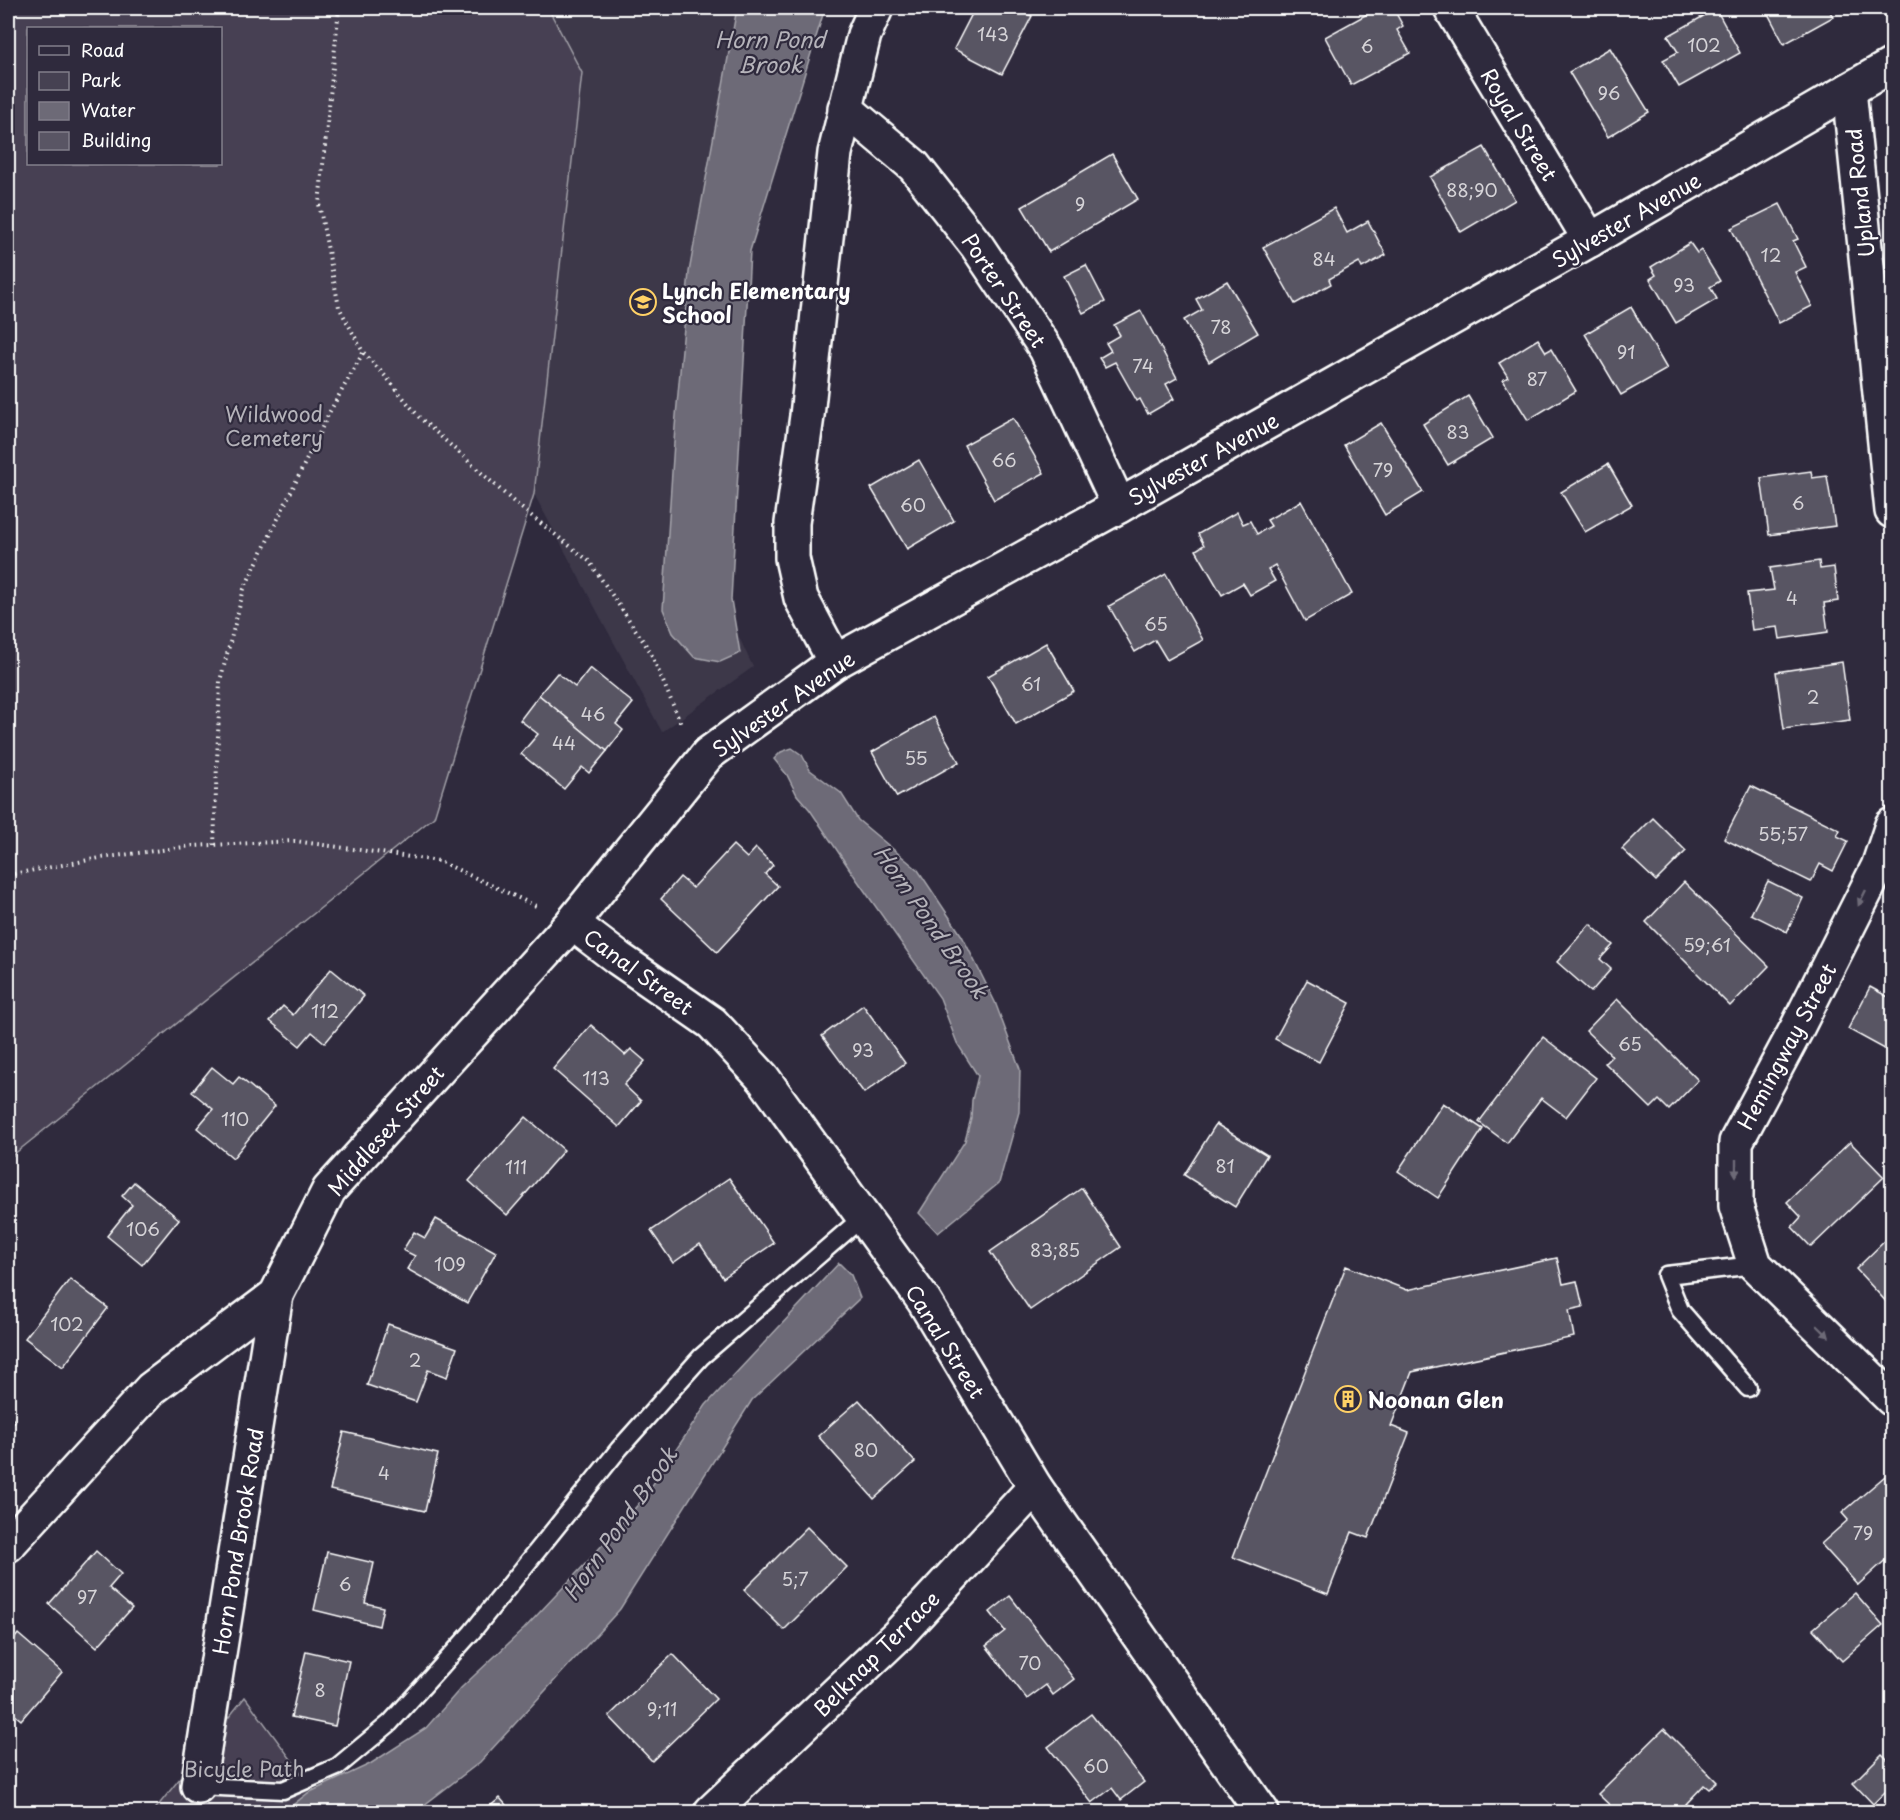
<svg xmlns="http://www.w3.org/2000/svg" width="1900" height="1820" font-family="'Playpen Sans',sans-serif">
	<rect width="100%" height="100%" fill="#2f2a3d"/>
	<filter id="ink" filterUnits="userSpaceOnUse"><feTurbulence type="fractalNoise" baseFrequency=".0167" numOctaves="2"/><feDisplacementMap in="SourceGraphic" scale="12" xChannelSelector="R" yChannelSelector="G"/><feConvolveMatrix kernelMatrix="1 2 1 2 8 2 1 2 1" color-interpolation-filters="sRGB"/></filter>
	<g filter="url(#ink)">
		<path fill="#3c3749" d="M548,8H787L749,109L705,564L753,667L662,732L534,494L582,73Z"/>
		<g fill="#464152" stroke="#a2a0a8" stroke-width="1.5" fill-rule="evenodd">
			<path d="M8,8H548L582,73L534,494L434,817L8,1159ZM28,28H220V164H28Z"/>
			<path d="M245,1697L330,1812H153Z"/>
		</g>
		<g fill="#6d6a77" stroke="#a7a6ad" stroke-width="1.5">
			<path d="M737,8H825L750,251L731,600L740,653L720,662L694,657L673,633L663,609L675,427L689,272Z"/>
			<path d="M792,748L802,755L810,770L841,793L858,820L918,870L962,936L995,1002L1020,1069L1019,1112L999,1183L938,1233L919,1213L965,1141L971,1118L972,1100L978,1076L957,1043L940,998L857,880L810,810L797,795L787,775L774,759L781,752Z"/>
			<path d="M839,1263L851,1275L860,1298L752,1400L620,1609L480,1762L415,1812H284L308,1793L370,1764L426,1728L461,1688L524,1629L589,1560L643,1499L706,1405Z"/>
		</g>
		<g fill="#595564" stroke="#fff" stroke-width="1.5">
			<path d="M975,8H1015L1032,16L1002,74L954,49Z"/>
			<path d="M1378,8H1393L1403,26L1397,30L1410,53L1351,85L1325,37Z"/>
			<path d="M1765,8H1828L1833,17L1784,44Z"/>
			<path d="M1716,9L1740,53L1679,87L1663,60L1678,52L1668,36Z"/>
			<path d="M1610,48L1649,112L1608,137L1569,72Z"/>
			<path d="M1484,147L1515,200L1461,232L1430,177Z"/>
			<path d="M1112,154L1138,199L1049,252L1022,207Z"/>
			<path d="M1780,204L1798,239L1793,241L1806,267L1795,272L1812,306L1779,323L1731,228Z"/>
			<path d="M1334,208L1347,233L1368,221L1386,255L1362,268L1359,262L1329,279L1331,284L1295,304L1263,247Z"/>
			<path d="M1690,243L1697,253L1701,250L1720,281L1710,287L1717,299L1676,323L1650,279L1656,275L1651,267Z"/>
			<path d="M1086,265L1105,302L1083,313L1064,276Z"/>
			<path d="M1227,281L1258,333L1209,362L1184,320L1202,310L1196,299Z"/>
			<path d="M1631,307L1667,369L1621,395L1585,334Z"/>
			<path d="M1141,311L1177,378L1166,384L1174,399L1148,414L1140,399L1137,401L1115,362L1105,367L1099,358L1111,351L1106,343L1120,335L1114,325Z"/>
			<path d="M1538,339L1546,352L1551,349L1576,391L1528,420L1503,380L1508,377L1499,363Z"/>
			<path d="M1468,396L1493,438L1448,465L1423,424Z"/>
			<path d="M1013,418L1044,473L994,500L964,445Z"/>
			<path d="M1381,423L1423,492L1385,515L1344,445Z"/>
			<path d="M919,460L954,521L907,549L871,488Z"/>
			<path d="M1608,464L1632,505L1585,532L1561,492Z"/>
			<path d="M1811,471L1812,478L1827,476L1835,526L1769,535L1761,478Z"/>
			<path d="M1301,501L1352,594L1305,621L1275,565L1268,569L1275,581L1250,595L1243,583L1222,595L1196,550L1204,545L1198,534L1237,512L1243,524L1250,521L1257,534L1271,526L1267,520Z"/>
			<path d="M1819,561L1820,569L1834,567L1838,601L1824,603L1828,632L1780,639L1778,627L1752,630L1747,593L1774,590L1770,568Z"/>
			<path d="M1166,574L1203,640L1167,660L1155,640L1135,652L1109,606Z"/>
			<path d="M1046,643L1074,691L1016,724L988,676Z"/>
			<path d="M1842,662L1850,720L1784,729L1776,672Z"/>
			<path d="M590,668L633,703L616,724L623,730L607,751L539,695L557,673L575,687Z"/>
			<path d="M539,695L607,751L589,773L582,767L564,789L521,754L538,734L520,720Z"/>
			<path d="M934,717L959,762L897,797L872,752Z"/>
			<path d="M1751,786L1840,830L1837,836L1848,841L1833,871L1820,864L1811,882L1724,839Z"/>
			<path d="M1653,818L1686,851L1656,881L1622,849Z"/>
			<path d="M733,845L747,858L756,848L773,865L765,874L778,886L717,952L661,899L680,877L693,888Z"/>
			<path d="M1768,881L1803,898L1787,932L1751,914Z"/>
			<path d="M1684,882L1769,966L1730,1006L1646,922Z"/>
			<path d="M1590,924L1613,945L1600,959L1611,969L1591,992L1557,962Z"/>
			<path d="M331,969L364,996L325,1043L312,1032L300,1046L270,1021L283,1006L293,1015Z"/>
			<path d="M1307,980L1350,1003L1319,1062L1275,1039Z"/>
			<path d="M1870,987L1892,999V1053L1848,1029Z"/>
			<path d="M1617,999L1698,1080L1669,1110L1659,1100L1651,1108L1605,1063L1612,1056L1586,1031Z"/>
			<path d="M863,1005L905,1063L864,1093L822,1036Z"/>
			<path d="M591,1025L625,1055L631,1049L645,1061L624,1085L641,1101L619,1127L553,1069Z"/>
			<path d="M1543,1037L1596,1078L1566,1117L1541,1098L1507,1143L1479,1122Z"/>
			<path d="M212,1067L233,1084L239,1077L275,1106L233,1158L197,1128L213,1109L192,1092Z"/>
			<path d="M1443,1103L1483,1129L1438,1198L1398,1171Z"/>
			<path d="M526,1117L564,1150L507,1215L469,1181Z"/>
			<path d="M1216,1124L1267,1155L1235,1207L1184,1175Z"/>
			<path d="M1850,1142L1884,1177L1811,1247L1792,1227L1801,1217L1787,1202Z"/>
			<path d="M729,1178L774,1243L723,1278L700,1244L673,1263L651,1231Z"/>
			<path d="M134,1182L179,1219L142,1265L107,1236L132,1205L122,1196Z"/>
			<path d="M1082,1188L1121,1247L1030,1310L990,1252Z"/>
			<path d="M436,1219L496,1252L467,1303L407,1269L415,1256L403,1250L414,1232L425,1238Z"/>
			<path d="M1892,1234V1308L1856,1269Z"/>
			<path d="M1557,1258L1563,1284L1577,1281L1583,1307L1569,1310L1574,1337L1412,1372L1391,1426L1409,1433L1368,1538L1352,1532L1328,1594L1233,1557L1346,1266L1407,1290Z"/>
			<path d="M70,1279L108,1308L63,1367L25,1338Z"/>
			<path d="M388,1324L457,1348L447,1377L428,1370L416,1402L367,1385Z"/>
			<path d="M859,1400L915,1462L874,1499L818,1436Z"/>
			<path d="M8,1414L15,1421L8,1429Z"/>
			<path d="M344,1432L438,1454L425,1511L330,1490Z"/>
			<path d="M1885,1476L1892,1485V1554L1858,1585L1821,1544L1848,1520L1842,1513Z"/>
			<path d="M807,1527L847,1567L784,1630L744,1590Z"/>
			<path d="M96,1551L121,1574L109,1588L132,1608L97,1647L49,1604Z"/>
			<path d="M327,1552L374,1563L365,1603L383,1607L379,1626L314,1610Z"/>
			<path d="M1855,1593L1883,1625L1842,1661L1813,1629Z"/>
			<path d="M1010,1596L1074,1679L1053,1695L1046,1685L1027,1699L986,1646L1005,1631L990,1612Z"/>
			<path d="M18,1634L62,1672L21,1720L8,1709V1647Z"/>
			<path d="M306,1651L349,1661L335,1726L291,1717Z"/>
			<path d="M673,1654L716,1699L652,1761L609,1716Z"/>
			<path d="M1091,1714L1144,1782L1121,1800L1112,1788L1092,1803L1048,1747Z"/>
			<path d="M1664,1729L1717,1782L1709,1789L1704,1785L1686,1804L1691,1808L1686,1812H1617L1598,1794Z"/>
			<path d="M1882,1754L1892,1764V1785L1873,1804L1853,1783Z"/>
			<path d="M500,1798L512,1812H483Z"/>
		</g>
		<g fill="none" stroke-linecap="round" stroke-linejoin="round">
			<defs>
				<g id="service">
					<path d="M1748,1388L1680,1310L1666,1275L1755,1265"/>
					<path d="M198,1786L283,1790L337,1767L390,1723L472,1632L619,1449L701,1357L864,1216"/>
				</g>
				<g id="minor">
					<path d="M1451,8L1590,240"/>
					<path d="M1849,90L1892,511"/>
					<path d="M845,108L914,166L977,246L1046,349L1119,506"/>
					<path d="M835,662L801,598L792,558V523L807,416L835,153L864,35L876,8"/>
					<path d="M1892,825L1878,867L1797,1028L1736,1142V1206L1755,1265L1892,1399"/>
					<path d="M572,923L618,958L712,1023L763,1078L924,1301L1035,1487L1262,1812"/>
					<path d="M8,1545L151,1389L276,1295L329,1190L572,923L708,754L835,662L1119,506L1590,240L1892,65"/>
					<path d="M198,1786L276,1295"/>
					<path d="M711,1812L898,1635L1035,1487"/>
				</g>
			</defs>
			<use href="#service" stroke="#fff" stroke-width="21"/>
			<use href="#minor" stroke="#fff" stroke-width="38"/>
			<g stroke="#fff" stroke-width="4" stroke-dasharray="1.5 4.5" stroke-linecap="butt">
				<path d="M339,8L319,204L339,307L363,352L388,379L419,417L515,503L589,561L650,651L682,726"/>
				<path d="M214,845L220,681L244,589L329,413L363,353"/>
				<path d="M8,875L100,858L192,846L295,841L439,861L536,906"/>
			</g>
			<use href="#service" stroke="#2f2a3d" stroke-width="16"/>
			<use href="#minor" stroke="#2f2a3d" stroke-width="33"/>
		</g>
		<defs><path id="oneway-solid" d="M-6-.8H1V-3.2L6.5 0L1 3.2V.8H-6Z" transform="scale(1.5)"/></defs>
		<g fill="#6d6a77">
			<use href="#oneway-solid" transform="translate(1862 898) rotate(116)"/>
			<use href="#oneway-solid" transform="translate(1736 1168) rotate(90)"/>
			<use href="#oneway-solid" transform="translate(1823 1331) rotate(44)"/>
		</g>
	</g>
	<defs>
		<symbol id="school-ring" viewBox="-11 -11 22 22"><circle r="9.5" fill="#2f2a3d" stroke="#ffd166" stroke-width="1.5"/><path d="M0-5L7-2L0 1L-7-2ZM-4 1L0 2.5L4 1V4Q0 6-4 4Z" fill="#ffd166"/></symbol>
		<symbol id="building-ring" viewBox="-11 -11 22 22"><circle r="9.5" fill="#2f2a3d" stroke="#ffd166" stroke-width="1.5"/><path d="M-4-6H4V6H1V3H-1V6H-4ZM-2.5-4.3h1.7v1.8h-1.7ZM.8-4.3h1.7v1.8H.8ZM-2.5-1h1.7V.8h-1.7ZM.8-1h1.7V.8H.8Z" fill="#ffd166"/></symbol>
	</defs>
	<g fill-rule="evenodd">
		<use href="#school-ring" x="628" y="287" width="30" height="30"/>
		<use href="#building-ring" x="1333" y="1384" width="30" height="30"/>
	</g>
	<g text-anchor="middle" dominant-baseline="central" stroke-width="4.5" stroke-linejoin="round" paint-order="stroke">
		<g font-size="18" fill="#d6d4d8">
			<text x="993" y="33">143</text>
			<text x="1704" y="44">102</text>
			<text x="1367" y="45">6</text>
			<text x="1609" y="92">96</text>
			<text x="1472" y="189">88;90</text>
			<text x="1080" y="203">9</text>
			<text x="1771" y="254">12</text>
			<text x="1324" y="258">84</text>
			<text x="1684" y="284">93</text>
			<text x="1221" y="326">78</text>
			<text x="1626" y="351">91</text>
			<text x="1143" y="365">74</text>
			<text x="1537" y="378">87</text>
			<text x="1458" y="431">83</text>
			<text x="1004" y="459">66</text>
			<text x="1383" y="469">79</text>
			<text x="1798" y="502">6</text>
			<text x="913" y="504">60</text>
			<text x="1792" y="597">4</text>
			<text x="1156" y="623">65</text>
			<text x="1031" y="683">61</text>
			<text x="1813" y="696">2</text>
			<text x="593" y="713">46</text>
			<text x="564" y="742">44</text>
			<text x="916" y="757">55</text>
			<text x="1783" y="833">55;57</text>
			<text x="1707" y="944">59;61</text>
			<text x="325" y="1010">112</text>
			<text x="1630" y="1043">65</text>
			<text x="863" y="1049">93</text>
			<text x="596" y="1077">113</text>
			<text x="235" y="1118">110</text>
			<text x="1225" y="1165">81</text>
			<text x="516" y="1166">111</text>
			<text x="143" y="1228">106</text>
			<text x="1055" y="1249">83;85</text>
			<text x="450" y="1263">109</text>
			<text x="67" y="1323">102</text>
			<text x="415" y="1359">2</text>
			<text x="866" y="1449">80</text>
			<text x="384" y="1472">4</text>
			<text x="1863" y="1532">79</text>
			<text x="795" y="1578">5;7</text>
			<text x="345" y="1583">6</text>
			<text x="87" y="1596">97</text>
			<text x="1030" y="1662">70</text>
			<text x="320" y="1689">8</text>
			<text x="662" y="1708">9;11</text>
			<text x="1096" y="1765">60</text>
		</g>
		<g font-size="21" fill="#fff" stroke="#2f2a3d">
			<text transform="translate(1520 124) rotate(59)">Royal Street</text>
			<text transform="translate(1859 193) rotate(-96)">Upland Road</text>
			<text transform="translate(1626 219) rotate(-30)">Sylvester Avenue</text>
			<text transform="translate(1005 290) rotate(56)">Porter Street</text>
			<text transform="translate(1203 458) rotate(-29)">Sylvester Avenue</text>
			<text transform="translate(783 703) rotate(-35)">Sylvester Avenue</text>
			<text transform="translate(639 971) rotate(36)">Canal Street</text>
			<text transform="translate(1786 1046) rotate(-62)">Hemingway Street</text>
			<text transform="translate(385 1130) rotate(-49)">Middlesex Street</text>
			<text transform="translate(946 1341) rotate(58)">Canal Street</text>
			<text transform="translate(237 1541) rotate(-81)">Horn Pond Brook Road</text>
			<text transform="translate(876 1653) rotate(-45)">Belknap Terrace</text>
		</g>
		<g font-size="21" font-weight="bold" fill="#fff" stroke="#2f2a3d" text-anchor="start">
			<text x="662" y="290">Lynch Elementary<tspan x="662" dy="24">School</tspan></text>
			<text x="1368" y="1399">Noonan Glen</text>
		</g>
		<g font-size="21" fill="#b5b3ba" stroke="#2f2a3d">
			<text x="274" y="413">Wildwood<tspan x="274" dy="24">Cemetery</tspan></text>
			<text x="244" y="1768">Bicycle Path</text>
		</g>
		<g font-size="22" font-style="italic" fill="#b6b4bb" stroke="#2f2a3d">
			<text x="770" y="38">Horn Pond<tspan x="770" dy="25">Brook</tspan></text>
			<text transform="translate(932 921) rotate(55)">Horn Pond Brook</text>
			<text transform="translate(619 1523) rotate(-55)">Horn Pond Brook</text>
		</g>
	</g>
	<rect width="1900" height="1820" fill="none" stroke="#2f2a3d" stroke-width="30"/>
	<rect x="15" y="15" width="1870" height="1790" fill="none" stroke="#fff" stroke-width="2" filter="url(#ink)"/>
	<rect x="27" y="27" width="195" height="138" fill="#2f2a3d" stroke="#827f8b" stroke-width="1.5"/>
	<rect x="39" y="46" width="30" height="9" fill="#2f2a3d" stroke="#827f8b" stroke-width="1.5"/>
	<text x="81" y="57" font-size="18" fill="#ffffff">Road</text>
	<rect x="39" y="72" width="30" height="18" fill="#464152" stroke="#827f8b" stroke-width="1.5"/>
	<text x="81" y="87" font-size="18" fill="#ffffff">Park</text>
	<rect x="39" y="102" width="30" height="18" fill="#6d6a77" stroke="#827f8b" stroke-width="1.5"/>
	<text x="81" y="117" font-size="18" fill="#ffffff">Water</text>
	<rect x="39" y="132" width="30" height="18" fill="#595564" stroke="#827f8b" stroke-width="1.5"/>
	<text x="81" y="147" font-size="18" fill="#ffffff">Building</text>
</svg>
